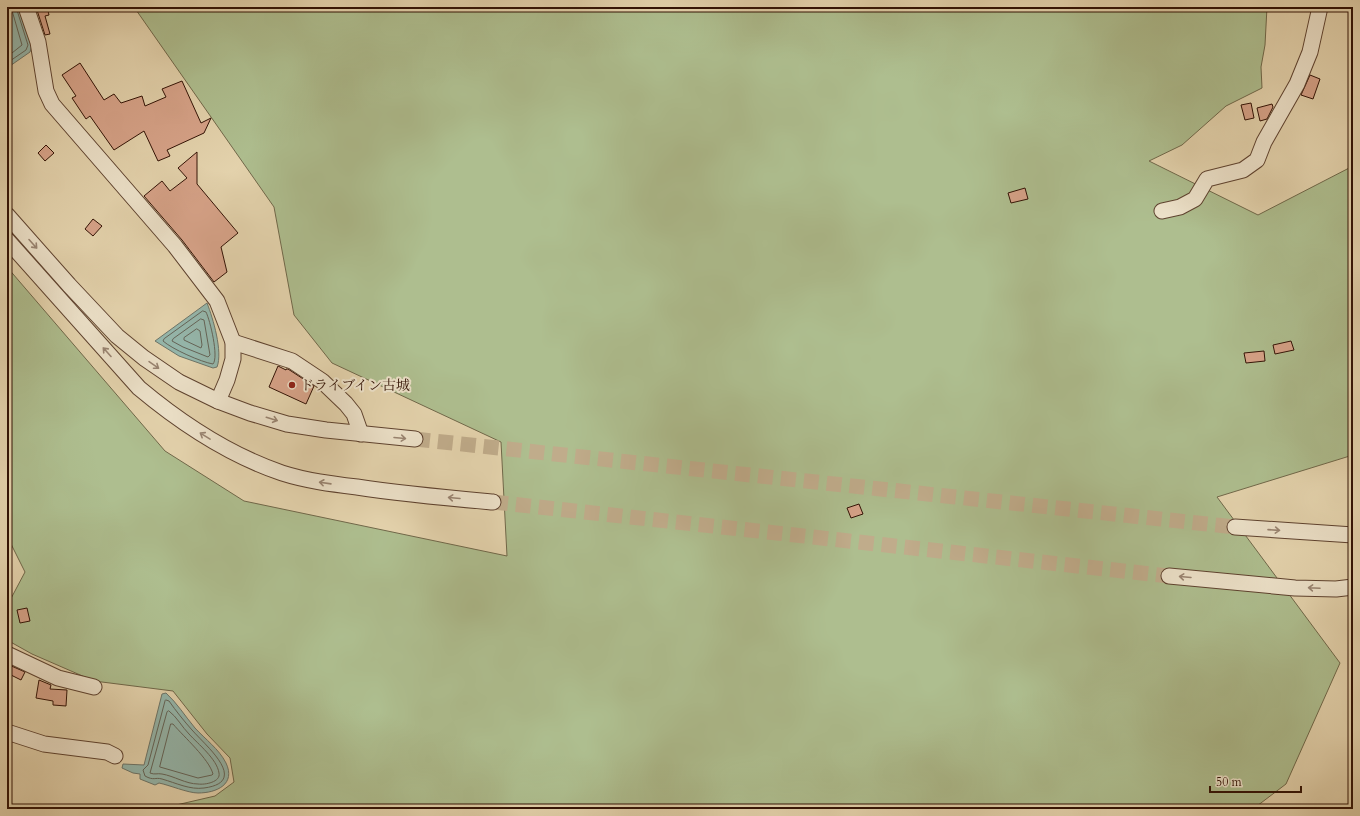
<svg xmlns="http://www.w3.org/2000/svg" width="1360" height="816" font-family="Cardo,'Noto Serif JP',serif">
	<rect width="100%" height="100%" fill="#e4d3ad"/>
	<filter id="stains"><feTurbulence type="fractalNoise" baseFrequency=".005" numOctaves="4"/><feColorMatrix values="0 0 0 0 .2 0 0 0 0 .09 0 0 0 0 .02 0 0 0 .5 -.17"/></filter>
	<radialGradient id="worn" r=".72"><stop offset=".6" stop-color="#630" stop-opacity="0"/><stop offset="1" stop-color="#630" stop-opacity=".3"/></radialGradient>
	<g fill="#aebe8f" stroke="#70684a">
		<path d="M134,7H1267L1265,45L1261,67L1262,88L1226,106L1182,145L1149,161L1258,215L1353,166V455L1217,497L1340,663L1286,784L1253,809H159L215,796L234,782L230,758L207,734L173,691L94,681L32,654L7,640V606L25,572L10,542H7V267L165,451L244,501L507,556L501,442L332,363L294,315L274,207Z"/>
		<path d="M7,805L124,809H7Z"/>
	</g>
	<g fill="#95b7ac" stroke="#6d7569">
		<path d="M7,7H20L32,45L30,52L7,68Z"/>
		<path d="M207,303C213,318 223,352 217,367L213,368L179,356L155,341Z"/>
		<path d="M166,693C177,703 185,716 195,728C205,739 219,749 226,763C236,784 217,793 198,793C188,793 169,785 159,783L155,785L140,779V774L133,773L122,768L123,764L144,765L162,694Z"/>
	</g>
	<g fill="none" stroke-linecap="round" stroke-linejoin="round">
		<g stroke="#646458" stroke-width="1">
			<path d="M7,57L22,45L11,7"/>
			<path d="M7,63L26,50L28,45L16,7"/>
			<path d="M203,311L206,312C210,320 219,357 213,364C201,362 172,349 163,341L164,339Z"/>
			<path d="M201,319L204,320L210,355L208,357L183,347L172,341L173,339Z"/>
			<path d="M197,329L200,331L202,345L201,348L184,340V338Z"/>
			<path d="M166,700L169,701C176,711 184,721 192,730C206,746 250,782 204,788C190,790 176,783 162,779C155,777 154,781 145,776L143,770L148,765L165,701Z"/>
			<path d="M169,711C177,717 182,727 189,734C198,744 217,759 219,773C221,782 205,785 198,784C186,784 174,776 162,774C157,773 155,775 150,773L167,712Z"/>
			<path d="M171,724H173C184,737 209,759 213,774L212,775L198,778L160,767Z"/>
		</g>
	</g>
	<g fill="#d7a389" stroke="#321205">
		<path d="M36,7H47L49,15L45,16L50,34L45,35Z"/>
		<path d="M80,63L104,100L114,94L121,103L142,96L145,106L166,97L162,89L182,81L201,123L211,118L204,133L167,150L170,156L158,161L144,131L114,150L90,116L86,119L72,98L76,96L62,75Z"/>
		<path d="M1310,75L1320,79L1313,99L1301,95Z"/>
		<path d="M1251,103L1254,118L1245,120L1241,105Z"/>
		<path d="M1272,104L1273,107L1267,119L1260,121L1257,108Z"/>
		<path d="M46,145L54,153L45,161L38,153Z"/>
		<path d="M197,152V184L238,233L221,247L227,272L214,282L182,240L144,196L162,181L170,191L187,178L178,168Z"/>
		<path d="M1025,188L1028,199L1011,203L1008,193Z"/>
		<path d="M93,219L102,226L93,236L85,229Z"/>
		<path d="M1291,341L1294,350L1275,354L1273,345Z"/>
		<path d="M1264,351L1265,361L1246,363L1244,353Z"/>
		<path d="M278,366L286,370V369H288L314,386L306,404L269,387Z"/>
		<path d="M859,504L863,514L851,518L847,508Z"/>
		<path d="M27,608L30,621L20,623L17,610Z"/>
		<path d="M7,664L25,672L21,680L7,673Z"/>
		<path d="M39,680L51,685L50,689L67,690L66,706L53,705V701L36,698Z"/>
	</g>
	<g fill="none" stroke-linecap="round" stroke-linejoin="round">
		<g stroke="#c0ac8b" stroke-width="15" stroke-dasharray="15 8" stroke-linecap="butt">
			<path d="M415,439L1235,527"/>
			<path d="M493,502L1169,576"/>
		</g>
		<defs>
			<g id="minor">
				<path d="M26,7L38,42L46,91L52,104L175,246L217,301L233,342V359L227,380L218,401"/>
				<path d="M1162,211L1180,207L1195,199L1207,179L1243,170L1257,160L1264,142L1297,84L1310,52L1320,7"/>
				<path d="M7,215L69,285L117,336L144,358L179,382L218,401L250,413L287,424L326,430L415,439"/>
				<path d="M7,240L139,388C182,424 229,455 282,473C307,481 332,484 357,487C402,494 448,498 493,502"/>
				<path d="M233,342L292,361L322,381L346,404L354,414L361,434"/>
				<path d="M1235,527L1353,535"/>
				<path d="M1169,576L1295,588L1336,589L1353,587"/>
				<path d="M7,654L58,678L94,687"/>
				<path d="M7,732L44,744L107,752L115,756"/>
			</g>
		</defs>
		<use href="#minor" stroke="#5e422f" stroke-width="17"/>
		<use href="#minor" stroke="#ede2ca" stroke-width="15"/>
	</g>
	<defs><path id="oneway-shaft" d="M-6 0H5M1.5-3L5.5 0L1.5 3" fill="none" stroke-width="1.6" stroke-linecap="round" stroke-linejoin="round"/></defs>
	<g stroke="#998471">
		<use href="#oneway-shaft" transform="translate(33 244) rotate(48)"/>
		<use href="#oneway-shaft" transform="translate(107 352) rotate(-132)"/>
		<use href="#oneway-shaft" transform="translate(154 365) rotate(35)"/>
		<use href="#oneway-shaft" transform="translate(272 419) rotate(17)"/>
		<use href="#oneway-shaft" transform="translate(205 436) rotate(-148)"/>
		<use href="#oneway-shaft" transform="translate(400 438) rotate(5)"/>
		<use href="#oneway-shaft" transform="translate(325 483) rotate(-172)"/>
		<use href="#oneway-shaft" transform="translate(454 498) rotate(-175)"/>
		<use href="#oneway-shaft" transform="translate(1274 530) rotate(4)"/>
		<use href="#oneway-shaft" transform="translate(1185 577) rotate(-175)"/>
		<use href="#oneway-shaft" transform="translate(1314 588) rotate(-177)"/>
	</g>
	<circle fill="#8f2418" stroke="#ede2ca" stroke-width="1.5" cx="292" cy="385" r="4"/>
	<g text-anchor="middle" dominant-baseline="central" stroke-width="4" stroke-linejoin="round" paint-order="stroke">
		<g font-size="14" fill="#321205" stroke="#ede2ca" text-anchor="start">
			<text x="300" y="385">ドライブイン古城</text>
		</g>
	</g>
	<rect width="1360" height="816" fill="none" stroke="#e4d3ad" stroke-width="24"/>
	<rect x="8" y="8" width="1344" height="800" fill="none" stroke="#321205" stroke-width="2"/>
	<rect x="12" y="12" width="1336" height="792" fill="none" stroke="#321205"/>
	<path d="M1210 786v6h91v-6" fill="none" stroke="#321205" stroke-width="2"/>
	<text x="1216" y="786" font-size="12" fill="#321205" stroke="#ede2ca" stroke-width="3" paint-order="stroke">50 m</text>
	<rect width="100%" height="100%" filter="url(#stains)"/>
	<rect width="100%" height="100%" fill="url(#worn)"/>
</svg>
